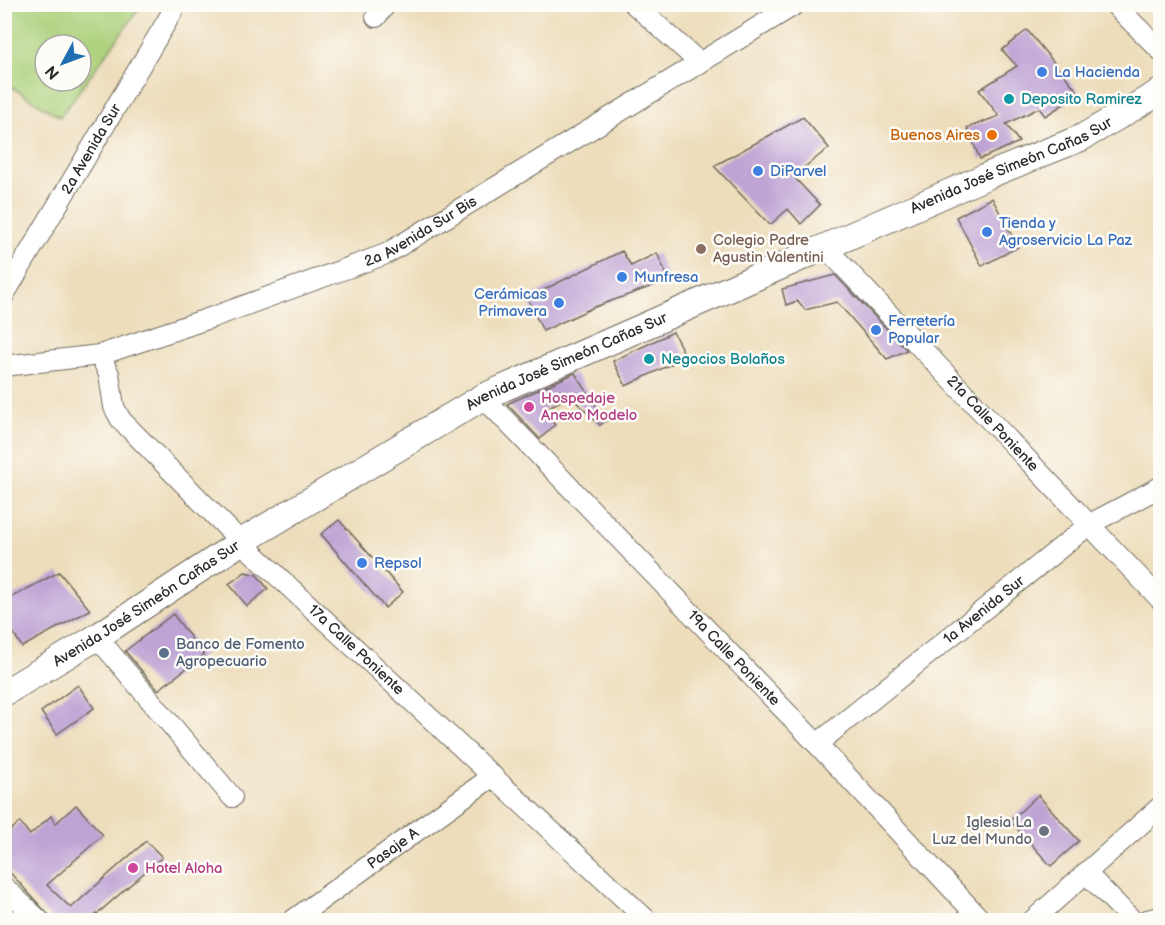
<svg xmlns="http://www.w3.org/2000/svg" width="1165" height="925" font-family="'Balsamiq Sans',sans-serif">
	<rect width="100%" height="100%" fill="#fdfcf7"/>
	<filter id="ink" filterUnits="userSpaceOnUse"><feTurbulence type="fractalNoise" baseFrequency=".0167" numOctaves="2"/><feDisplacementMap in="SourceGraphic" scale="12" xChannelSelector="R" yChannelSelector="G"/><feConvolveMatrix kernelMatrix="1 2 1 2 8 2 1 2 1" color-interpolation-filters="sRGB"/></filter>
	<filter id="wash" filterUnits="userSpaceOnUse"><feTurbulence type="fractalNoise" baseFrequency=".008" numOctaves="4" result="noise"/><feDisplacementMap in="SourceGraphic" scale="24" xChannelSelector="R" yChannelSelector="G"/><feGaussianBlur stdDeviation="1.35" result="paint"/><feColorMatrix in="noise" values="0 0 0 0 0 0 0 0 0 0 0 0 0 0 0 0 0 1.4 0 .05"/><feComposite in="paint" operator="in"/></filter>
	<g filter="url(#wash)">
		<rect width="100%" height="100%" fill="#edddbb"/>
		<path fill="#abd079" stroke="#6b7e52" stroke-width="1.5" fill-rule="evenodd" d="M4,5L5,4L142,5L60,117L5,83ZM45,45H81V81H45Z"/>
		<g id="blocks">
			<g fill="#bea3d4">
				<path d="M1027,30L1080,94L1045,116L1039,108L1006,124L1019,142L980,159L967,128L999,116L979,90L1017,66L1002,50Z"/>
				<path d="M803,117L829,148L793,176L820,205L801,224L788,209L770,225L714,166Z"/>
				<path d="M992,198L1018,247L982,266L956,217Z"/>
				<path d="M622,251L631,266L657,253L669,280L592,308L543,331L527,298Z"/>
				<path d="M835,275L907,350L887,359L837,302L805,310L798,301L786,305L782,289Z"/>
				<path d="M673,332L686,357L626,386L613,361Z"/>
				<path d="M575,373L606,421L600,425L570,396L543,410L555,425L540,439L507,404Z"/>
				<path d="M339,520L403,592L385,608L321,534Z"/>
				<path d="M59,572L90,610L22,647L4,618V601Z"/>
				<path d="M245,572L257,575L268,589L247,606L229,584Z"/>
				<path d="M173,614L204,655L158,690L125,651Z"/>
				<path d="M78,685L94,708L57,734L41,712Z"/>
				<path d="M1038,795L1079,841L1051,866L1010,821Z"/>
				<path d="M76,805L103,835L47,885L71,908L146,841L162,857L89,921H54L4,866V836L20,822L30,835L51,816L55,824Z"/>
			</g>
		</g>
	</g>
	<g filter="url(#ink)">
		<use href="#blocks" fill-opacity="0" stroke="#6f695d" stroke-width="1.5"/>
		<g fill="none" stroke-linecap="round" stroke-linejoin="round">
			<defs>
				<g id="minor">
					<path d="M634,4L700,63"/>
					<path d="M1114,4L1160,50"/>
					<path d="M376,17L386,4"/>
					<path id="s1" d="M826,248L1160,599"/>
					<path id="s2" d="M4,295L177,4"/>
					<path id="s3" d="M100,355L109,374L114,407L121,420L132,431L241,542L647,920"/>
					<path id="s4" d="M4,366L100,355L213,317L386,254L796,4"/>
					<path id="s5" d="M483,397L817,744L981,920"/>
					<path d="M97,637L232,797"/>
					<path id="s6" d="M817,744L1090,524L1160,487"/>
					<path d="M1086,873L1132,920"/>
					<path d="M4,887L39,920"/>
					<path id="s7" d="M293,920L493,776"/>
					<path d="M1033,920L1160,807"/>
					<path d="M1147,920L1160,917"/>
				</g>
				<g id="major">
					<path id="s8" d="M4,693L97,637L241,542L483,397L989,175L1081,138L1160,92"/>
				</g>
			</defs>
			<use href="#minor" stroke="#6f695d" stroke-width="22"/>
			<use href="#major" stroke="#6f695d" stroke-width="28"/>
			<use href="#minor" stroke="#fff" stroke-width="20"/>
			<use href="#major" stroke="#fff" stroke-width="26"/>
		</g>
	</g>
	<g fill="#3f7fe0" stroke="#fdfcf7" stroke-width="2">
		<circle cx="1042" cy="72" r="6"/>
		<circle cx="758" cy="171" r="6"/>
		<circle cx="987" cy="232" r="6"/>
		<circle cx="622" cy="277" r="6"/>
		<circle cx="559" cy="303" r="6"/>
		<circle cx="876" cy="330" r="6"/>
		<circle cx="362" cy="563" r="6"/>
	</g>
	<g fill="#0f9aa8" stroke="#fdfcf7" stroke-width="2">
		<circle cx="1009" cy="99" r="6"/>
		<circle cx="649" cy="359" r="6"/>
	</g>
	<circle fill="#e8710a" stroke="#fdfcf7" stroke-width="2" cx="992" cy="135" r="6"/>
	<circle fill="#8d6e63" stroke="#fdfcf7" stroke-width="2" cx="701" cy="249" r="6"/>
	<g fill="#d1479c" stroke="#fdfcf7" stroke-width="2">
		<circle cx="529" cy="407" r="6"/>
		<circle cx="133" cy="868" r="6"/>
	</g>
	<circle fill="#5c6f8a" stroke="#fdfcf7" stroke-width="2" cx="164" cy="653" r="6"/>
	<circle fill="#6b7280" stroke="#fdfcf7" stroke-width="2" cx="1044" cy="831" r="6"/>
	<g text-anchor="middle" dominant-baseline="central" stroke-width="5" stroke-linejoin="round" paint-order="stroke">
		<g font-size="15" fill="#366cbe" stroke="#fdfcf7" text-anchor="start">
			<text x="1054" y="72">La Hacienda</text>
			<text x="770" y="171">DiParvel</text>
			<text x="999" y="223">Tienda y<tspan x="999" dy="17">Agroservicio La Paz</tspan></text>
			<text x="634" y="277">Munfresa</text>
			<text x="547" y="294" text-anchor="end">Cerámicas<tspan x="547" dy="17">Primavera</tspan></text>
			<text x="888" y="321">Ferretería<tspan x="888" dy="17">Popular</tspan></text>
			<text x="374" y="563">Repsol</text>
		</g>
		<g font-size="15" fill="#0d838f" stroke="#fdfcf7" text-anchor="start">
			<text x="1021" y="99">Deposito Ramirez</text>
			<text x="661" y="359">Negocios Bolaños</text>
		</g>
		<g font-size="15" fill="#c56008" stroke="#fdfcf7" text-anchor="end">
			<text x="980" y="135">Buenos Aires</text>
		</g>
		<g font-size="15" fill="#2b2b2b" stroke="#fdfcf7">
			<text stroke="none"><textPath href="#s2" startOffset="170">2a Avenida Sur</textPath></text>
			<text stroke="none"><textPath href="#s8" startOffset="1140">Avenida José Simeón Cañas Sur</textPath></text>
			<text stroke="none"><textPath href="#s4" startOffset="441">2a Avenida Sur Bis</textPath></text>
			<text stroke="none"><textPath href="#s8" startOffset="654">Avenida José Simeón Cañas Sur</textPath></text>
			<text stroke="none"><textPath href="#s1" startOffset="242">21a Calle Poniente</textPath></text>
			<text stroke="none"><textPath href="#s8" startOffset="168">Avenida José Simeón Cañas Sur</textPath></text>
			<text stroke="none"><textPath href="#s6" startOffset="214">1a Avenida Sur</textPath></text>
			<text stroke="none"><textPath href="#s3" startOffset="398">17a Calle Poniente</textPath></text>
			<text stroke="none"><textPath href="#s5" startOffset="362">19a Calle Poniente</textPath></text>
			<text stroke="none"><textPath href="#s7" startOffset="123">Pasaje A</textPath></text>
		</g>
		<g font-size="15" fill="#785e54" stroke="#fdfcf7" text-anchor="start">
			<text x="713" y="240">Colegio Padre<tspan x="713" dy="17">Agustin Valentini</tspan></text>
		</g>
		<g font-size="15" fill="#b23c85" stroke="#fdfcf7" text-anchor="start">
			<text x="541" y="398">Hospedaje<tspan x="541" dy="17">Anexo Modelo</tspan></text>
			<text x="145" y="868">Hotel Aloha</text>
		</g>
		<g font-size="15" fill="#4e5e75" stroke="#fdfcf7" text-anchor="start">
			<text x="176" y="644">Banco de Fomento<tspan x="176" dy="17">Agropecuario</tspan></text>
		</g>
		<g font-size="15" fill="#5b616d" stroke="#fdfcf7" text-anchor="end">
			<text x="1032" y="822">Iglesia La<tspan x="1032" dy="17">Luz del Mundo</tspan></text>
		</g>
	</g>
	<rect width="1165" height="925" fill="none" stroke="#fdfcf7" stroke-width="24"/>
	<g transform="translate(63 63) rotate(229)"><circle r="28" fill="#fdfcf7" stroke="#a9a8a5" stroke-width="1.5"/>
	<path d="M0-4.5L10 22L0 15L-10 22Z" fill="#1f6fb2"/>
	<text y="-9" font-size="16" font-weight="bold" text-anchor="middle" fill="#2b2b2b">N</text>
	</g>
</svg>
